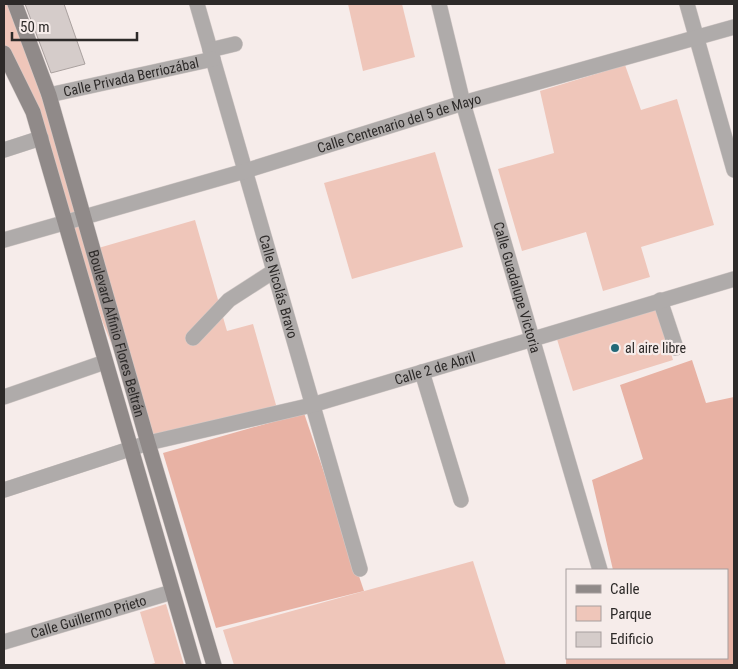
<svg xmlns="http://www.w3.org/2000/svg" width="738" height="669" font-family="'Roboto Condensed',sans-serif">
	<rect width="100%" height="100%" fill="#f6ecea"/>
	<g fill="#efc6ba">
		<path d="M10,4L42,88L121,367L103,323L68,217L4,47V5Z"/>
		<path d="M348,4H402L415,57L363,71Z"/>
		<path d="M625,65L641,110L677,99L714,225L641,247L650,277L603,291L586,232L522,251L498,169L554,153L540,91Z"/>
		<path d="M435,152L463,247L352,279L324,183Z"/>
		<path d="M195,220L227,331L253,324L278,412L152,447L95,249Z"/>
		<path d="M657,306L673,360L573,391L556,336Z"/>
		<path d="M473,561L506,665H234L223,630Z"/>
		<path d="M166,604L184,665H148L155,663L140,612Z"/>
	</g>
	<g fill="#e8b2a4">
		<path d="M692,360L706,403L734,397V665H566L567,625V658H727V570H613L592,480L643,459L620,385Z"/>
		<path d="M304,413L364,591L216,628L163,453Z"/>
	</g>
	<path fill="#d5ccca" stroke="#aaa19f" d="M25,4H64L85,64L51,73Z"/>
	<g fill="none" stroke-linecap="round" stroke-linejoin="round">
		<defs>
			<g id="street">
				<path id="s1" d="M197,4L360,569"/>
				<path id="s2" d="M439,4L463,103L600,570"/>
				<path d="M687,4L734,170"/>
				<path d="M210,50L235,44"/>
				<path id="s3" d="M49,95L213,59"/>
				<path d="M4,150L41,138"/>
				<path id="s4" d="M4,240L245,171L463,103L734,27"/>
				<path d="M660,300L676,348"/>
				<path d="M193,338L229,300L274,271"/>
				<path d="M422,372L461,500"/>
				<path d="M4,397L105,362"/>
				<path id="s5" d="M4,490L148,443L312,405L734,279"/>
				<path id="s6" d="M4,642L172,592"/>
			</g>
			<g id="secondary">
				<path id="s7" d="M15,4L49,95L148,443L214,665"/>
				<path d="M4,53L33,112L194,665"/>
			</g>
		</defs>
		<use href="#street" stroke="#d2c9c7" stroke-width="16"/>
		<use href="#secondary" stroke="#d2c9c7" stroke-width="16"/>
		<use href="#street" stroke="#afabaa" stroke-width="15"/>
		<use href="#secondary" stroke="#908a89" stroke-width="15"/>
	</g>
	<circle fill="#236978" stroke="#f6ecea" stroke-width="2" cx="615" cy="348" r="5"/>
	<g text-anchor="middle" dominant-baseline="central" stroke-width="4.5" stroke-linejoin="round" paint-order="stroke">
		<g font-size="14" fill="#2d2a29" stroke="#f6ecea">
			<text stroke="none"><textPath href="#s3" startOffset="84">Calle Privada Berriozábal</textPath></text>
			<text stroke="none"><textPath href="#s4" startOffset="412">Calle Centenario del 5 de Mayo</textPath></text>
			<text stroke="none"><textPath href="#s1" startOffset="294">Calle Nicolás Bravo</textPath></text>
			<text stroke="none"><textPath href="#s2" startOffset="294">Calle Guadalupe Victoria</textPath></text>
			<text stroke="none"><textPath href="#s7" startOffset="345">Boulevard Alfinio Flores Beltrán</textPath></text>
			<text stroke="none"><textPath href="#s5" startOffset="448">Calle 2 de Abril</textPath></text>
			<text stroke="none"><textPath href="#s6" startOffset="88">Calle Guillermo Prieto</textPath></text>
		</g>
		<g font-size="14" fill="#2d2a29" stroke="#f6ecea" text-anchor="start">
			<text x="625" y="348">al aire libre</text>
		</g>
	</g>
	<rect width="738" height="669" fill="none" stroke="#2d2a29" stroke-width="10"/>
	<rect x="566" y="569" width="162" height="90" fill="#f6ecea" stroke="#a69e9d"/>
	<rect x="576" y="585" width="25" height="8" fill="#908a89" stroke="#a69e9d"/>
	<text x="610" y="594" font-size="15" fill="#2d2a29">Calle</text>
	<rect x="576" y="606" width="25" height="15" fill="#efc6ba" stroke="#a69e9d"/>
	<text x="610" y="619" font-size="15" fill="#2d2a29">Parque</text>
	<rect x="576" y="632" width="25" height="15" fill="#d5ccca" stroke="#a69e9d"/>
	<text x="610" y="644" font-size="15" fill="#2d2a29">Edificio</text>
	<path d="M12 32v8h125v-8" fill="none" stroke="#2d2a29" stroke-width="2.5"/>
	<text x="20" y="32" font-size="15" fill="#2d2a29" stroke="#f6ecea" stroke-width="4" paint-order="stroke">50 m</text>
</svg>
